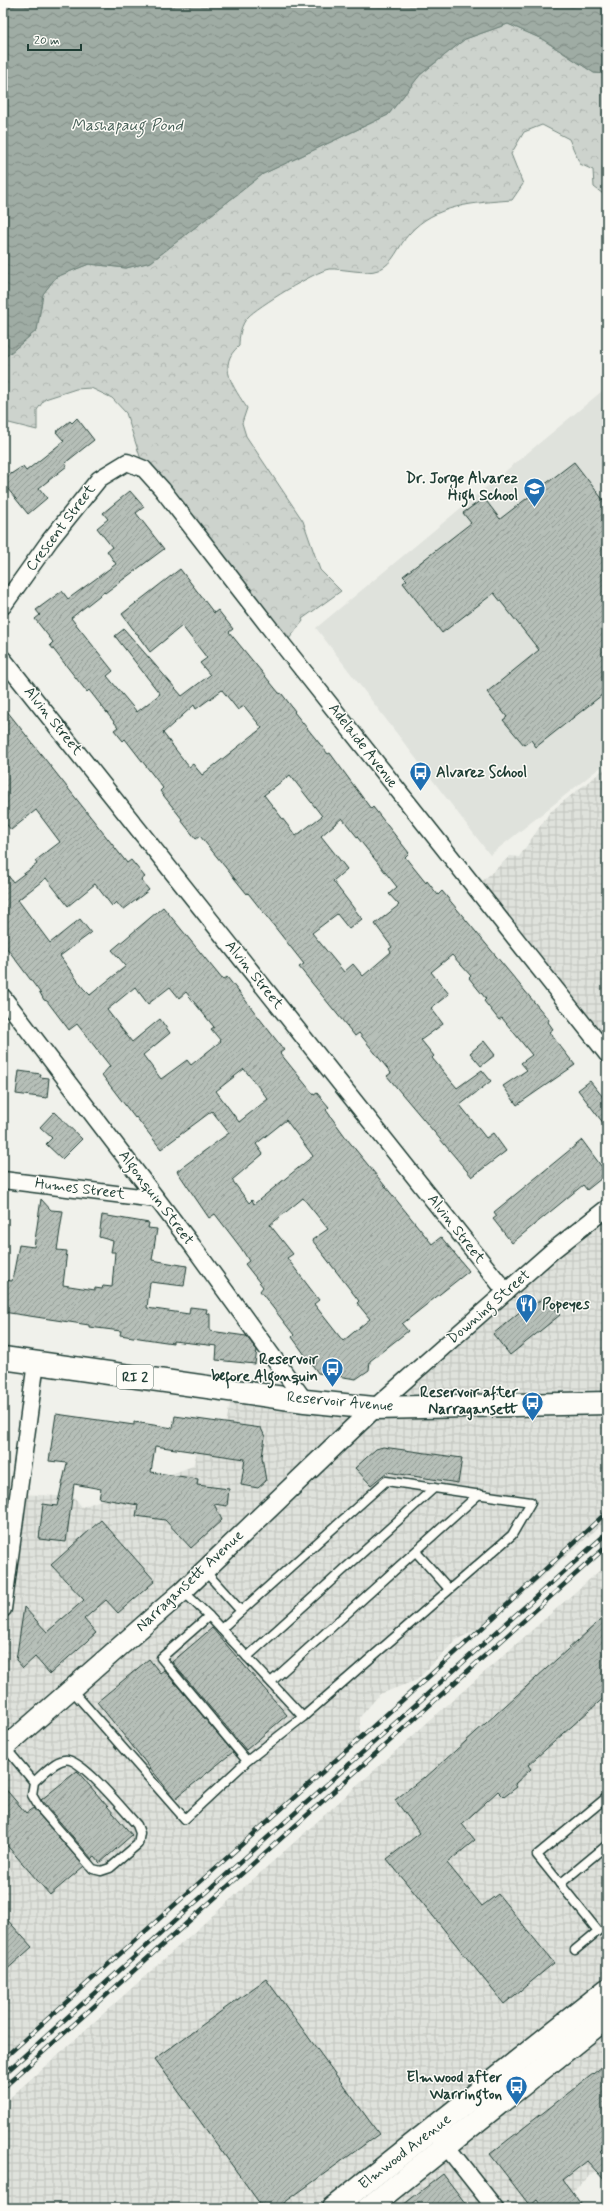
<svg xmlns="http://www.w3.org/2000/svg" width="610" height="2211" font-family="Mynerve,sans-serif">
	<defs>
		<pattern id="industrial-grid" width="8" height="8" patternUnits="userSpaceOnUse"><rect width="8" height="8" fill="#dfe2dc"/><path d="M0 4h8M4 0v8" fill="none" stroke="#bfc3bd"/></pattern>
		<pattern id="forest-crowns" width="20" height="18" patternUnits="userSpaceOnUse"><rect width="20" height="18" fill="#cdd3cd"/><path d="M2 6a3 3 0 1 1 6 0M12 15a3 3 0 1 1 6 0" fill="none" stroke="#b0b6b1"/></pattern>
		<pattern id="water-waves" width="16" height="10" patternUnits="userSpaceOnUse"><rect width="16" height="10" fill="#9faca4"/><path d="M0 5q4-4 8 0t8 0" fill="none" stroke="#818d86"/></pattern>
		<pattern id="building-hatch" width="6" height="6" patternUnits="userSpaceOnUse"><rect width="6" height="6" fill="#b6bfb8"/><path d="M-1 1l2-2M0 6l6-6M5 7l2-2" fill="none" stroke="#939c96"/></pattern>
	</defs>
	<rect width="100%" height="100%" fill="#f0f1eb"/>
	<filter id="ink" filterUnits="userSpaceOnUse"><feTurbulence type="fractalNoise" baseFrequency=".025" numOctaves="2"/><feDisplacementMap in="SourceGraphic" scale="8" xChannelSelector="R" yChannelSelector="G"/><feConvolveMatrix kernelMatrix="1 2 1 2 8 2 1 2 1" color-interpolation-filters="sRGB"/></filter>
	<g filter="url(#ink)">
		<path fill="#dfe2dc" d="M607,387V762L490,855L316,628Z"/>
		<g fill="url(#industrial-grid)">
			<path d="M607,767V1052L476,887L510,856L519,857L550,812Z"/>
			<path d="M607,1211V1520L490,1623L456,1640L417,1680L380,1694L360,1717V1742L3,2060V1620L22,1494L74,1497L82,1507L193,1466L199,1446L224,1435L231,1398L366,1410Z"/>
			<path d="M607,1564V2163L550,2208H3V2104L428,1722Z"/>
		</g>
		<path fill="url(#forest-crowns)" stroke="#768880" d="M508,24L542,39L594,73L607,74V197L594,187L593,170L580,164L569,139L542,125L524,132L511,154L523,184L512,200C475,203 435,204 409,234C398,246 394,264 378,270C366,275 342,268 329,269C316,271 257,307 248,317C241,324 239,336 239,346C216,365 234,388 247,408L242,423L246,436L303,521L320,570L341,591L302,619L303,621L285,644L144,469L126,413L112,398L91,388L76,389L45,399L37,410V430L9,423L3,425V359L37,330L43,294L56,277L89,264L126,268L151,262L263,174L388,115L420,75L465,39Z"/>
		<path fill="url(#water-waves)" stroke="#6c8077" d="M3,3H607V74L594,73L542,39L508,24L465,39L420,75L388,115L263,174L151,262L126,268L89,264L56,277L43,294L37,330L3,359Z"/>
		<g fill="url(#building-hatch)" stroke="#1f3d34" fill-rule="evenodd">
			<path d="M77,418L94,440L65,463L67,466L39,488L47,498L28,514L3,483V479L20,468L23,467L26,471L64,441L56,432L70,421L72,423Z"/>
			<path d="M574,462L607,505V691L536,747L531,740L524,745L503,720L507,717L487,692L539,650L494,593L442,633L403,583L407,580L403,576L471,523L463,513L484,498L500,519Z"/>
			<path d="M130,491L144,507L136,513L164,549L105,593L104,592L71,618L113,671L107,676L137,712L160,694L115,636L124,629L182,696L210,675L200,663L207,658L182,626L150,652L122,614L180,569L214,613L218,610L233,629L229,632L279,693L282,694L295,711L294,712L328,754L330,753L371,809L373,807L409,853L405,857L426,883L427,881L438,895L442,891L549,1020L548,1022L553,1029L549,1032L575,1065L517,1105L503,1086L527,1070L521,1063L532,1055L502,1018L499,1020L484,1001L486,999L469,978L471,976L452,955L431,972L449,994L431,1008L443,1024L421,1040L434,1056L432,1058L457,1088L482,1070L491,1081L460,1105L486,1138L493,1133L506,1151L472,1177L402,1094L387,1076L391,1073L359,1033L355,1036L299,967L304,964L248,893L247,894L200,836L196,839L181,820L182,819L160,791L163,788L125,739L123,741L114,730L118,727L89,690L87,692L72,673L50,645L53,642L35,619L40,615L36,610L62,591L68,599L116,564L107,551L112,547L97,528L108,519L103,513ZM222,690L238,710L244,706L262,728L202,775L193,764L189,767L163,733L194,705L196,709ZM290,775L322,816L296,836L264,795ZM342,818L397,887L389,894L399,905L375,924L392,947L389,949L391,952L363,976L353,964L344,972L312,933L337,914L349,929L362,919L333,881L347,869L321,836Z"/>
			<path d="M3,706L127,863L131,860L145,877L141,880L149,890L123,910L116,902L112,906L95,884L68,906L46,878L18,900L50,943L80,919L91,933L60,956L83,988L90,995L126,966L112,950L163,907L223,980L227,977L246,1001L284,1050L280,1053L314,1095L317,1093L329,1107L326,1110L347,1139L432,1244L441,1237L469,1271L402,1324L408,1331L370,1361L369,1370L356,1379L318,1373L292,1337L294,1335L260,1291L263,1287L245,1264L249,1261L241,1248L215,1214L209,1218L177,1171L229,1133L212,1111L161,1149L136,1117L135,1118L102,1075L110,1066L77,1024L69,1030L47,1001L44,1000L39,991L3,943V869L13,882L37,864L35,861L60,842L36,810L11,830L3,820ZM135,987L148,1004L170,987L179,998L186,992L214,1027L211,1029L221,1041L191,1065L187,1060L161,1079L143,1055L170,1033L160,1019L132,1042L107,1010ZM244,1069L268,1099L239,1122L216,1091ZM286,1120L313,1156L254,1204L252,1200L249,1203L232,1180L263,1154L256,1144ZM303,1198L328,1229L312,1240L359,1301L357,1303L370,1319L343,1341L314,1304L319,1300L287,1258L293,1254L270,1225Z"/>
			<path d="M484,1041L495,1055L481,1066L470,1053Z"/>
			<path d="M19,1071L41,1074L40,1077L49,1078L47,1098L16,1094Z"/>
			<path d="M590,1081L607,1102V1128L578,1090Z"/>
			<path d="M54,1112L82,1139L62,1159L46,1144L52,1138L40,1127Z"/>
			<path d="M582,1140L607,1174L587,1190L583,1185L512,1243L493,1219L497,1216L494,1212Z"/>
			<path d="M41,1199L51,1210L63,1211L57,1250L67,1251L63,1285L95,1290V1288L102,1289L103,1286L112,1287L115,1252H111L113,1241L99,1237L102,1215L149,1223L148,1228L157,1229L152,1260L187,1266L184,1286L150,1282L147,1308L189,1314L190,1307L207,1309L206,1313L210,1314V1331L246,1336L257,1350L255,1364L216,1360L217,1346L173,1341V1343L159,1341L120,1335L121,1331L89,1327V1325L3,1312V1280L12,1281L19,1245L34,1247Z"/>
			<path d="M545,1296L560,1315L510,1355L493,1334L522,1310L524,1313Z"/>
			<path d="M56,1414L134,1425V1422L173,1428L175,1416L261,1428L265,1437L262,1457L266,1481L258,1488L241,1485L245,1459L155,1446L151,1472L198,1479L197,1485L229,1489L227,1506L214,1504L222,1520L191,1548L165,1520L136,1516L138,1505L99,1498L101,1489L74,1484L66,1542L39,1539L43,1504L57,1506L67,1463L49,1461Z"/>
			<path d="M383,1447L462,1458L458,1483L387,1472L371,1485L355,1468L376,1449Z"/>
			<path d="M101,1520L155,1581L118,1613L106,1600L84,1619L96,1633L50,1674L35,1657L23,1668L16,1660L24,1607L47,1632L84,1600L51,1565Z"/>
			<path d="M607,1614V1695L528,1765L531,1769L515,1784L517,1787L504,1797L498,1791L462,1824L475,1840L447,1863L482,1906L498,1894L554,1963L504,2004L387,1859L420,1833L395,1800L424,1777L425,1778Z"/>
			<path d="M212,1628L287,1715L246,1750L172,1662Z"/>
			<path d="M149,1659L160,1673L164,1670L233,1752L175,1799L97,1702Z"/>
			<path d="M77,1771L132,1835L100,1863L95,1857L92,1859L41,1800Z"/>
			<path d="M3,1786L26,1813L33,1808L84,1866L50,1895L3,1841Z"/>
			<path d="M3,1915L32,1947L3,1973Z"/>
			<path d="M266,1979L379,2134L277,2208H263L155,2059Z"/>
			<path d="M607,2063V2146L600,2152L607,2159V2183L587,2161L563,2180L584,2208H543L537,2200L530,2206L490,2154Z"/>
			<path d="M443,2174L469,2208H399Z"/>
		</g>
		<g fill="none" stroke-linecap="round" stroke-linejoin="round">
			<defs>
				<g id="service">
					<path d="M416,1552L449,1589"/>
					<path d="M204,1570L241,1611"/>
					<path d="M183,1591L209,1616"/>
					<path d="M221,1629L386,1481L531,1502L512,1535L303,1717"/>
					<path d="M247,1657L434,1488"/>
					<path d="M271,1682L479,1494"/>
					<path d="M71,1689L185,1819L247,1761L303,1717L209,1616L161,1658L247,1761"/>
					<path d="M5,1747L34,1782L32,1795L39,1807L93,1869L101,1871L110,1868L138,1844L140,1833L137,1825C125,1812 79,1755 64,1760C53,1762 42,1775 34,1782"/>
					<path d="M560,1884L607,1845"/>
					<path d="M575,1950L598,1931L537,1855L607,1797"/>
				</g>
				<g id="minor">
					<path d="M3,606L50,540L99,479L127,462L144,469L162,489L279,640L607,1054"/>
					<path d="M3,659L506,1292"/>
					<path d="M3,997L192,1245L305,1401"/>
					<path d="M3,1180L156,1199"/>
					<path d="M374,1408L551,1252L607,1208"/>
					<path d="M3,1609L36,1362"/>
					<path d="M439,2137L495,2208"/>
				</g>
				<path id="tertiary" d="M3,1749L183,1591L374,1408"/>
				<g id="primary">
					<path d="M3,1358L305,1401L374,1408L607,1403"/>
					<path d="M333,2208L607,1990"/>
					<path d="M368,2208L607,2017"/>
				</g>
			</defs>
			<use href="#service" stroke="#1f3d34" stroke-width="11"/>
			<use href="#minor" stroke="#1f3d34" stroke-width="19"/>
			<use href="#tertiary" stroke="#1f3d34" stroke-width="22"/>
			<use href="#primary" stroke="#1f3d34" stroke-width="25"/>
			<use href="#service" stroke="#fdfcf7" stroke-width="8"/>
			<use href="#minor" stroke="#fdfcf7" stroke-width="16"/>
			<use href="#tertiary" stroke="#fdfcf7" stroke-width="19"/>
			<use href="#primary" stroke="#fdfcf7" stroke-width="22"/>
			<defs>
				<g id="rail">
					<path d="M3,2059L466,1643L607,1512"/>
					<path d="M3,2075L607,1533"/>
					<path d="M3,2088L607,1546"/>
				</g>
			</defs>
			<use href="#rail" stroke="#1f3d34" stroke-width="4.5"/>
			<use href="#rail" stroke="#fdfcf7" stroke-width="3" stroke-dasharray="9" stroke-linecap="butt"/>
		</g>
	</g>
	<defs>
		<symbol id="school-pin" viewBox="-11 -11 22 30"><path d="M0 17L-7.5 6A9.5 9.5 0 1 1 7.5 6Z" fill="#1f6fb2" stroke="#fdfcf7"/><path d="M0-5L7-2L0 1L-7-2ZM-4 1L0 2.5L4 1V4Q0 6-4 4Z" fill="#fff"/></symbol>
		<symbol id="bus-pin" viewBox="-11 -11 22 30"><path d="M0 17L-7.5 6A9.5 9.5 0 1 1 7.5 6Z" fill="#1f6fb2" stroke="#fdfcf7"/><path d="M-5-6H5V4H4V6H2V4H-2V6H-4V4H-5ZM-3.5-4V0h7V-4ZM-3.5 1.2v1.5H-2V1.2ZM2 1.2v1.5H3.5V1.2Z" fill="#fff"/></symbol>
		<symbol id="restaurant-pin" viewBox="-11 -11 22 30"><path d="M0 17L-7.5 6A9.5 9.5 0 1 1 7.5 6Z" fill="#1f6fb2" stroke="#fdfcf7"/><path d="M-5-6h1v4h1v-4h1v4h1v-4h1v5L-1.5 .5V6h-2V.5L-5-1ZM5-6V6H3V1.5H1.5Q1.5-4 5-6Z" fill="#fff"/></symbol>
	</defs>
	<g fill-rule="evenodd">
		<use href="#school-pin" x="522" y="476" width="25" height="34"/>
		<use href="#bus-pin" x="408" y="760" width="25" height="34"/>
		<use href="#restaurant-pin" x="514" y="1292" width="25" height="34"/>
		<use href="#bus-pin" x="320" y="1356" width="25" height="34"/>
		<use href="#bus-pin" x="520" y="1390" width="25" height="34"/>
		<use href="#bus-pin" x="504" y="2074" width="25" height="34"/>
	</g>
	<g text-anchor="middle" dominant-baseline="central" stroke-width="3" stroke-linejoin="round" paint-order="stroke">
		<rect fill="#fdfcf7" stroke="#62766e" stroke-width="1" x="117" y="1365" width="36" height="24" rx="3"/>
		<g font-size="14" font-weight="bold" fill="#1f3d34">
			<text x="135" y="1377">RI 2</text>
		</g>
		<g font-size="15" font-weight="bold" fill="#1f3d34" stroke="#fdfcf7" text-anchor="end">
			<text x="518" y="479">Dr. Jorge Alvarez<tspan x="518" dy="17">High School</tspan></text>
			<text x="436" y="773" text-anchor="start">Alvarez School</text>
			<text x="542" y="1305" text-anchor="start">Popeyes</text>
			<text x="318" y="1360">Reservoir<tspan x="318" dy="17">before Algonquin</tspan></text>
			<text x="518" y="1393">Reservoir after<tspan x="518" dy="17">Narragansett</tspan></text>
			<text x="502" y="2078">Elmwood after<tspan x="502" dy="17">Warrington</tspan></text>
		</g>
		<g font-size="15" fill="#1f3d34" stroke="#fdfcf7">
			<text transform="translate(61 528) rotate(-53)">Crescent Street</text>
			<text transform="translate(53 721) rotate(51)">Alvin Street</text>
			<text transform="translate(363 746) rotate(52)">Adelaide Avenue</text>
			<text transform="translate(254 975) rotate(51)">Alvin Street</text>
			<text transform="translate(80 1189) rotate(7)">Humes Street</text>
			<text transform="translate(156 1198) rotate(53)">Algonquin Street</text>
			<text transform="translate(456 1229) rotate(52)">Alvin Street</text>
			<text transform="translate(489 1307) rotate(-41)">Downing Street</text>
			<text transform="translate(340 1402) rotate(5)">Reservoir Avenue</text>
			<text transform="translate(190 1581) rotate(-43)">Narragansett Avenue</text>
			<text transform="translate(405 2152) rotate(-38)">Elmwood Avenue</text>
		</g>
		<g font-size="16" font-style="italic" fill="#455e56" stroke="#fdfcf7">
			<text x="127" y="125">Mashapaug Pond</text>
		</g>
	</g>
	<rect width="610" height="2211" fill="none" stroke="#fdfcf7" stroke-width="16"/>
	<rect x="8" y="8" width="594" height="2195" fill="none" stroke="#1f3d34" stroke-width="1.5" filter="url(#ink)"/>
	<path d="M28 44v6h53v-6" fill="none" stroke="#1f3d34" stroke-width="2"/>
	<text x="34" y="44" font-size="12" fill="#1f3d34" stroke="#fdfcf7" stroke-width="3" paint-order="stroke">20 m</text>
</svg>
